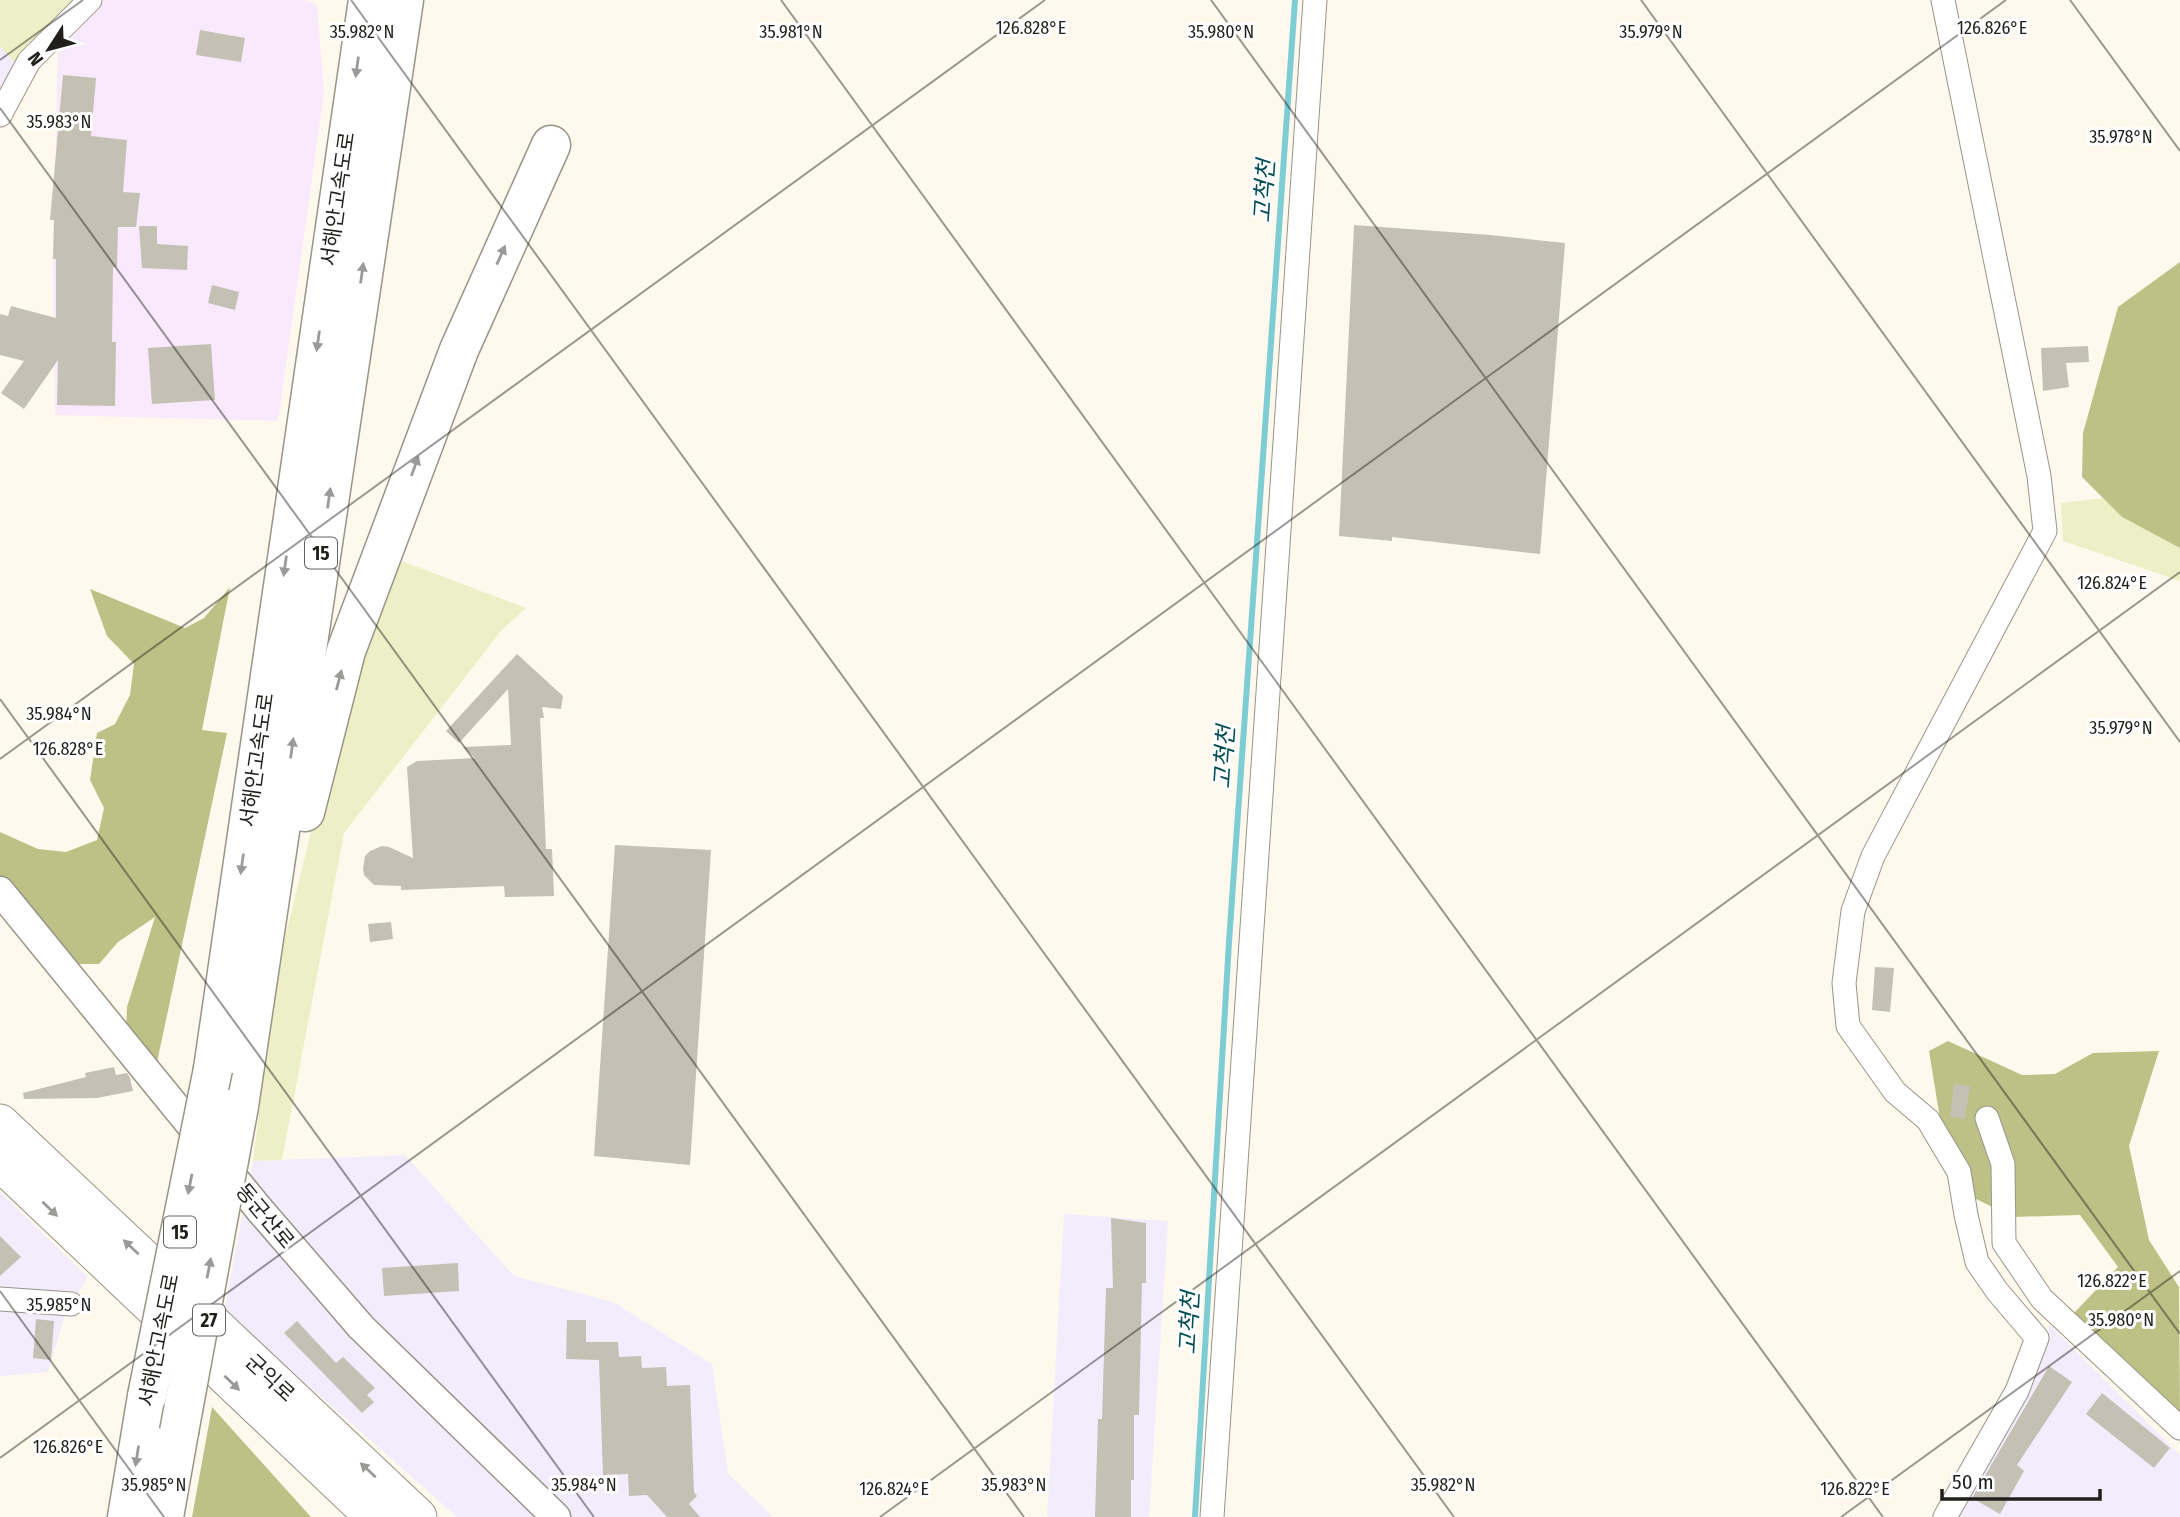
<svg xmlns="http://www.w3.org/2000/svg" width="2180" height="1517" font-family="'Fira Sans Condensed','Noto Sans KR',sans-serif">
	<rect width="100%" height="100%" fill="#fff9ed"/>
	<g fill="#f2ecfd">
		<path d="M0,46L14,62L0,113Z"/>
		<path d="M405,1155L514,1276L613,1302L712,1364L728,1473L773,1517H457L224,1311L253,1161Z"/>
		<path d="M0,1192L88,1277L65,1315L48,1372L0,1376Z"/>
		<path d="M1064,1214L1168,1221L1149,1517H1047Z"/>
		<path d="M2050,1325L2180,1455V1517H1933Z"/>
	</g>
	<path fill="#f9e9fc" d="M105,0H305L317,5L324,93L278,421L55,415L53,259L58,53Z"/>
	<g fill="#edf0c6">
		<path d="M0,0H76L14,62L0,46Z"/>
		<path d="M2103,498L2122,517L2180,548V581L2063,541L2061,503Z"/>
		<path d="M399,560L526,608L501,631L344,833L282,1160L253,1161L277,970L346,690Z"/>
	</g>
	<g fill="#bec186">
		<path d="M2180,262V548L2122,517L2082,477L2083,433L2118,307Z"/>
		<path d="M230,587L202,730L227,733L156,1067L126,1032L127,1007L155,917L118,942L99,964H72L0,879V832L38,849L66,852L97,840L104,808L90,780L97,733L115,724L130,695L134,664L107,636L90,589L185,628L204,618Z"/>
		<path d="M1948,1041L2022,1075L2055,1074L2093,1053L2159,1051L2129,1146L2149,1240L2179,1287L2180,1414L2073,1314L2118,1267L2080,1215L2013,1217L1974,1198L1942,1131L1929,1051Z"/>
		<path d="M212,1407L311,1517H192Z"/>
	</g>
	<g fill="none" stroke-linecap="round" stroke-linejoin="round">
		<path stroke="#7ecdd5" stroke-width="6" d="M1195,1517L1229,942L1295,0"/>
	</g>
	<g fill="#c5c0b4">
		<path d="M200,30L245,38L241,62L196,55Z"/>
		<path d="M63,75L96,78L91,136L127,140L123,192L140,193L136,227H118L117,267H113L112,342H116L115,406L57,405L58,360L24,409L1,393L24,361L0,355V314L8,316L11,306L56,318V259H53L54,220H50Z"/>
		<path d="M1354,225L1490,235L1565,243L1540,554L1392,537V541L1339,536Z"/>
		<path d="M139,226H157V244L188,246L187,270L142,268Z"/>
		<path d="M212,285L239,292L235,310L208,303Z"/>
		<path d="M211,344L215,400L152,404L148,348Z"/>
		<path d="M2088,346L2089,362L2066,363L2069,387L2043,391L2041,348Z"/>
		<path d="M517,654L563,696L561,709L542,707L544,718H540L546,849H552L554,896L505,897L504,886L401,890V886L374,885L364,875L363,869L365,856L370,851L382,846L389,847L413,858L407,767L417,761L475,758L463,747L511,745L508,689L459,743L446,731Z"/>
		<path d="M615,845L711,850L690,1165L594,1156Z"/>
		<path d="M391,922L393,939L370,942L368,924Z"/>
		<path d="M1875,967L1894,968L1890,1012L1872,1010Z"/>
		<path d="M114,1067L116,1075L127,1073L130,1078L133,1091L97,1098L24,1099L23,1093L86,1077L85,1073Z"/>
		<path d="M1954,1084L1970,1086L1965,1119L1950,1117Z"/>
		<path d="M1111,1218L1146,1223V1283H1142L1139,1415H1134V1480H1131V1517H1095L1098,1419H1102L1106,1288H1113Z"/>
		<path d="M0,1236L21,1257L0,1276Z"/>
		<path d="M458,1263L459,1291L384,1296L382,1268Z"/>
		<path d="M36,1319L54,1321L51,1360L33,1358Z"/>
		<path d="M567,1320H586V1342H618L619,1357L641,1356L642,1368L666,1367L667,1386L690,1385L694,1492L697,1496L689,1504L700,1517H667L647,1495L629,1496L628,1474L603,1475L599,1360L566,1359Z"/>
		<path d="M297,1321L336,1363L343,1357L375,1388L367,1395L374,1402L362,1413L284,1333Z"/>
		<path d="M2049,1366L2072,1382L2017,1465L2024,1471L2000,1514L1972,1498Z"/>
		<path d="M2102,1393L2170,1448L2154,1468L2086,1414Z"/>
	</g>
	<g fill="none" stroke-linecap="round" stroke-linejoin="round">
		<defs>
			<g id="minor">
				<path d="M1943,0L2039,476L2045,531L1873,856L1853,911L1844,983L1848,1026L1895,1092L1928,1120L1959,1172L1966,1215L1977,1262L1997,1291L2037,1338L2017,1391L1945,1517"/>
				<path d="M0,115L29,61L90,0"/>
				<path d="M1987,1118L2003,1164L2004,1243L2042,1299L2180,1428"/>
				<path d="M0,1299L71,1304"/>
				<path d="M1212,1517L1315,0"/>
			</g>
			<path id="tertiary" d="M0,891L259,1209L361,1327L556,1517"/>
			<g id="trunk">
				<path d="M0,1123L418,1517"/>
				<path d="M0,1162L374,1517"/>
			</g>
			<g id="motorway">
				<path d="M305,812L346,651L459,350L551,145"/>
				<path d="M213,1069L368,0"/>
				<path d="M239,1106L404,0"/>
				<path d="M127,1517L147,1396"/>
				<path d="M164,1517L179,1432"/>
			</g>
		</defs>
		<use href="#minor" stroke="#999488" stroke-width="25"/>
		<use href="#tertiary" stroke="#999488" stroke-width="31"/>
		<use href="#trunk" stroke="#999488" stroke-width="39"/>
		<use href="#motorway" stroke="#999488" stroke-width="41"/>
		<use href="#minor" stroke="#fff" stroke-width="23"/>
		<use href="#tertiary" stroke="#fff" stroke-width="28"/>
		<use href="#trunk" stroke="#fff" stroke-width="37"/>
		<use href="#motorway" stroke="#fff" stroke-width="38"/>
		<defs>
			<g id="motorway-bridge">
				<path d="M147,1396L213,1069"/>
				<path d="M179,1432L239,1106"/>
			</g>
		</defs>
		<use href="#motorway-bridge" stroke="#999488" stroke-width="41" stroke-linecap="butt"/>
		<use href="#motorway-bridge" stroke="#fff" stroke-width="38"/>
	</g>
	<defs><path id="oneway-solid" d="M-6-.8H1V-3.2L6.5 0L1 3.2V.8H-6Z" transform="scale(1.75)"/></defs>
	<g fill="#9b9a98">
		<use href="#oneway-solid" transform="translate(357 67) rotate(98)"/>
		<use href="#oneway-solid" transform="translate(501 255) rotate(-66)"/>
		<use href="#oneway-solid" transform="translate(362 273) rotate(-82)"/>
		<use href="#oneway-solid" transform="translate(318 341) rotate(98)"/>
		<use href="#oneway-solid" transform="translate(415 466) rotate(-70)"/>
		<use href="#oneway-solid" transform="translate(329 498) rotate(-82)"/>
		<use href="#oneway-solid" transform="translate(285 566) rotate(98)"/>
		<use href="#oneway-solid" transform="translate(339 680) rotate(-75)"/>
		<use href="#oneway-solid" transform="translate(292 748) rotate(-82)"/>
		<use href="#oneway-solid" transform="translate(242 864) rotate(98)"/>
		<use href="#oneway-solid" transform="translate(190 1184) rotate(101)"/>
		<use href="#oneway-solid" transform="translate(50 1209) rotate(44)"/>
		<use href="#oneway-solid" transform="translate(131 1247) rotate(-137)"/>
		<use href="#oneway-solid" transform="translate(209 1268) rotate(-79)"/>
		<use href="#oneway-solid" transform="translate(232 1383) rotate(44)"/>
		<use href="#oneway-solid" transform="translate(137 1456) rotate(99)"/>
		<use href="#oneway-solid" transform="translate(368 1470) rotate(-137)"/>
	</g>
	<path fill="none" stroke="#211f1b" stroke-width="2" stroke-opacity="0.45" d="M351,0L1454,1517M781,0L1883,1517M1211,0L2180,1334M1641,0L2180,742M2070,0L2180,151M0,60L83,0M0,108L1024,1517M0,699L594,1517M0,759L1045,0M0,1291L164,1517M0,1458L2006,0M880,1517L2180,572M1841,1517L2180,1271"/>
	<g text-anchor="middle" dominant-baseline="central" stroke-width="6" stroke-linejoin="round" paint-order="stroke">
		<g fill="#fff" stroke="#64625f" stroke-width="2">
			<rect x="305" y="537.5" width="32" height="31" rx="5"/>
			<rect x="164" y="1216.5" width="32" height="31" rx="5"/>
			<rect x="193" y="1304.5" width="32" height="31" rx="5"/>
		</g>
		<g font-size="19" font-weight="bold" fill="#211f1b">
			<text x="321" y="553">15</text>
			<text x="180" y="1232">15</text>
			<text x="209" y="1320">27</text>
		</g>
		<g font-size="21" fill="#211f1b" stroke="#fff">
			<text transform="translate(338 199) rotate(-82)">서해안고속도로</text>
			<text transform="translate(257 760) rotate(-82)">서해안고속도로</text>
			<text transform="translate(265 1216) rotate(50)">동군산로</text>
			<text transform="translate(159 1340) rotate(-79)">서해안고속도로</text>
			<text transform="translate(270 1378) rotate(43)">군익로</text>
		</g>
		<g font-size="23" font-style="italic" fill="#004c52" stroke="#fff">
			<text transform="translate(1264 191) rotate(-86)">고척천</text>
			<text transform="translate(1224 757) rotate(-86)">고척천</text>
			<text transform="translate(1189 1323) rotate(-87)">고척천</text>
		</g>
	</g>
	<g font-size="18" text-anchor="middle" fill="#211f1b" stroke="#fff" stroke-width="6" stroke-linejoin="round" paint-order="stroke">
		<text x="1031" y="34">126.828°E</text>
		<text x="1992" y="34">126.826°E</text>
		<text x="362" y="38">35.982°N</text>
		<text x="791" y="38">35.981°N</text>
		<text x="1221" y="38">35.980°N</text>
		<text x="1651" y="38">35.979°N</text>
		<text x="59" y="128">35.983°N</text>
		<text x="2121" y="143">35.978°N</text>
		<text x="2112" y="589">126.824°E</text>
		<text x="59" y="720">35.984°N</text>
		<text x="2121" y="734">35.979°N</text>
		<text x="68" y="755">126.828°E</text>
		<text x="2112" y="1287">126.822°E</text>
		<text x="59" y="1311">35.985°N</text>
		<text x="2121" y="1326">35.980°N</text>
		<text x="68" y="1453">126.826°E</text>
		<text x="154" y="1491">35.985°N</text>
		<text x="584" y="1491">35.984°N</text>
		<text x="1014" y="1491">35.983°N</text>
		<text x="1443" y="1491">35.982°N</text>
		<text x="894" y="1495">126.824°E</text>
		<text x="1855" y="1495">126.822°E</text>
	</g>
	<g transform="translate(49 49) rotate(234)" stroke="#ffffff" stroke-width="5" paint-order="stroke">
	<path d="M0-5L12 26L0 18L-12 26Z" fill="#211f1b"/>
	<text y="-10" font-size="19" font-weight="bold" text-anchor="middle" fill="#211f1b">N</text>
	</g>
	<path d="M1942 1489v10h158v-10" fill="none" stroke="#211f1b" stroke-width="3.5"/>
	<text x="1952" y="1489" font-size="21" fill="#211f1b" stroke="#ffffff" stroke-width="5" paint-order="stroke">50 m</text>
</svg>
